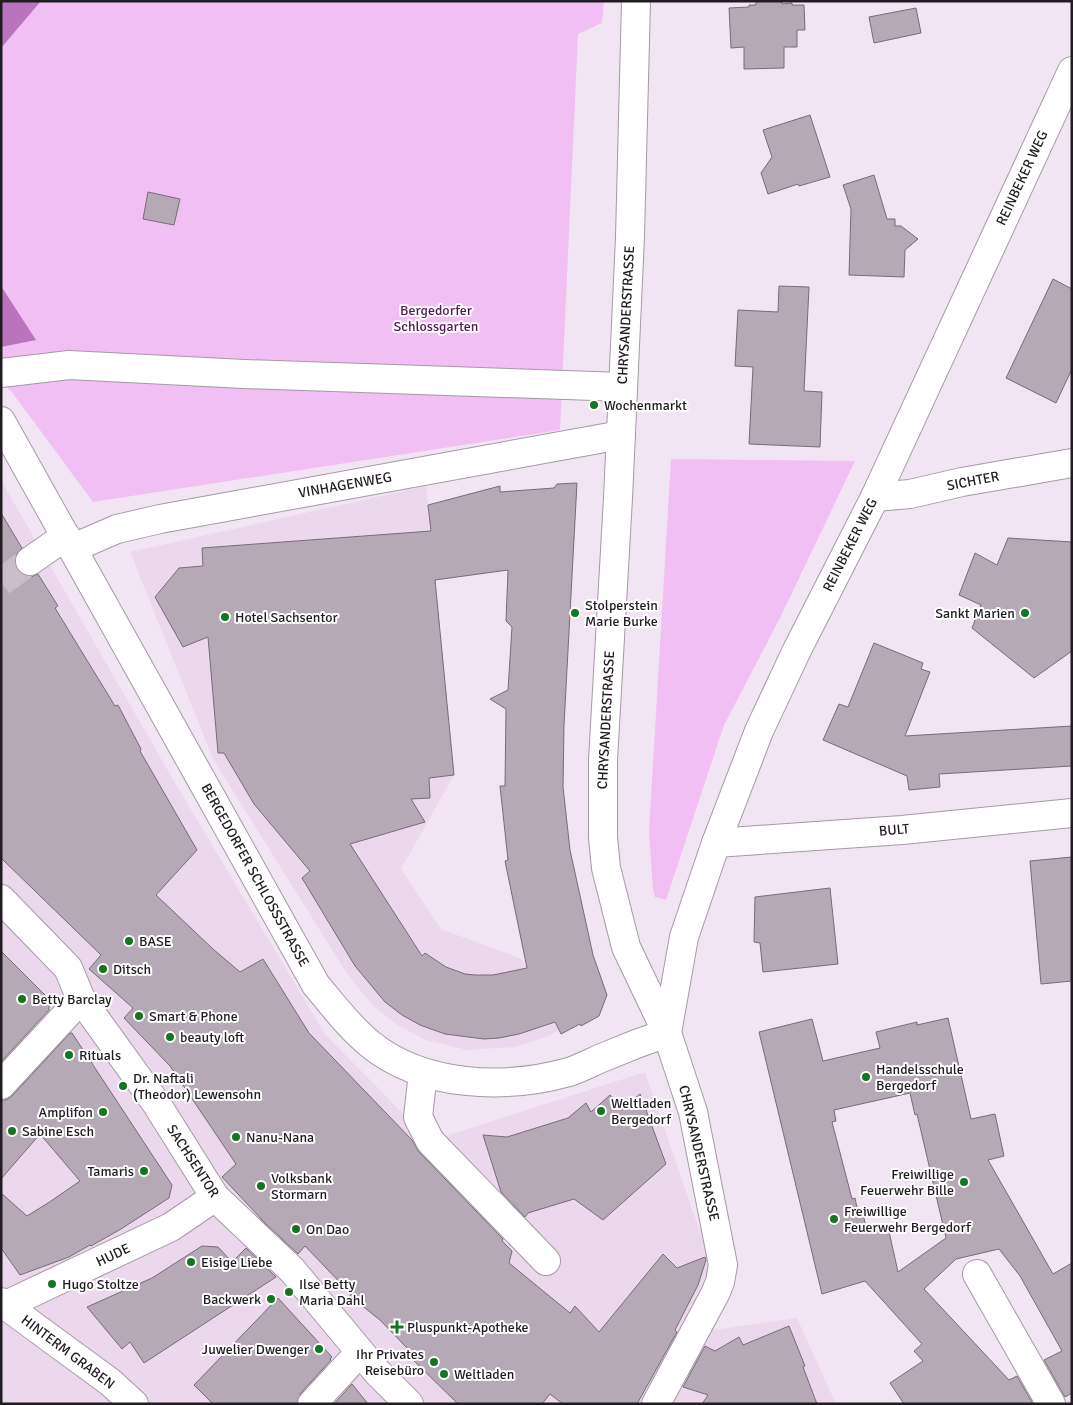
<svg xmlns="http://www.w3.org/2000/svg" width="1073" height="1405" font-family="Signika,sans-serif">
	<rect width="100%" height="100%" fill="#f2e5f3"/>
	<g fill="#ebd8ec">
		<path d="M1,480L171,776L325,1034L430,1141L645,1072L711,1264L714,1330L797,1318L836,1404H1Z"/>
		<path d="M426,486L454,775L401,869L441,929L522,959L559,1030L546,1037L514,1047L467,1050L426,1040L399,1026L372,1005L346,972L213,759L130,552Z"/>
	</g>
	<g fill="#f1bff4">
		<path d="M1,1H604L602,23L578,34L560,430L93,502L11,391L1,383Z"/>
		<path d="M671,459L855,461L780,618L724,725L666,900L655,897L653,890L649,831Z"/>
	</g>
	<g fill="#b974bd">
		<path d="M1,1H41L1,48Z"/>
		<path d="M1,286L36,340L1,347Z"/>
	</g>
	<g fill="#b5a9b6" stroke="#776b77" fill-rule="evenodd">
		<path d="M756,1H782V4L792,3V5H804L805,30H797V47H784V68L744,69V47L731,48L729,8L749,7V5H756Z"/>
		<path d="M916,8L921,33L874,43L869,17Z"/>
		<path d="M810,115L830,177L799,186L798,184L768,194L761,173L772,157L763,130Z"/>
		<path d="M874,175L887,219H895V226H901L918,239L905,250L904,277L849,275L851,209L843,185Z"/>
		<path d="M148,192L180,199L174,225L143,219Z"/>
		<path d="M1053,279L1072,289V369L1056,403L1006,378Z"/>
		<path d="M779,286L809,287L804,391L822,392L820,447L749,444L753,367L735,366L738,310L778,312Z"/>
		<path d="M577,483L564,725L563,787L570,850L593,955L607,995L599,1016L581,1026L580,1024L561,1034L555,1022L519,1034L499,1038L484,1039L445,1034L420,1025L402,1015L385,1002L355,966L302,878L310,871L254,804L224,753H218L208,637L183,647L155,597L179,568L203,566L202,548L431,531L428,505L500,486V492L554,488L557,484ZM508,570L506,621L512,627L508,690L490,699L506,709L505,786H500L508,860L505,861L527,968L493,975H475L465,974L446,967L425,953L422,956L350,844L425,822L411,799L430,798L429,778L454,775L435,580Z"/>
		<path d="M1,513L22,548L16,555L14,562L17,569L24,575L31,577L38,574L58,606L55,608L115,706L118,705L141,749L140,751L197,850L156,895L213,949L240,972L263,959L309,1033L412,1140L419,1152L503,1239L502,1241L512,1251L509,1263L570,1313L575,1306L599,1332L663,1254L677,1268L705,1257L706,1260L698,1285L675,1330L677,1332L637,1404H563L550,1394L542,1404H458L405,1352L408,1349L380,1320L350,1296L351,1294L305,1246L298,1254L265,1223L222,1177L236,1164L170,1066L124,1018L133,1008L89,969L101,955L1,858Z"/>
		<path d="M1008,538L1072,542V651L1034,678L972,628L981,605L959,595L975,553L997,565Z"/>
		<path d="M874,643L923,663L921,669L930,672L905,736L1072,726V766L939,774L940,787L909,790L907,776L823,740L839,704L848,707Z"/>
		<path d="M1072,857V981L1041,984L1030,861Z"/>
		<path d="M830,888L838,964L763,972L760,943L754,942L755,897Z"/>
		<path d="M1,951L49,999V1010L1,1062Z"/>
		<path d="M948,1018L971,1119L995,1114L1004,1156L988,1160L1053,1274L1072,1263V1393L1065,1397L1044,1360L1062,1351L1020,1276L999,1249L956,1259L924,1289L1009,1380L1017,1376L1033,1404H904L890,1383L923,1361L914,1351L922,1344L865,1281L822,1294L759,1032L812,1019L823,1061L880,1048L876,1032L917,1022V1025ZM910,1093L915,1115L917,1114L946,1238L898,1272L888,1227L867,1231L862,1210L858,1212L855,1198L852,1199L832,1122L836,1121L834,1110Z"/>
		<path d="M70,1033H72L172,1185L169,1198L121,1229L91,1246L90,1245L69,1257L20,1275L1,1248V1193L27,1216L48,1203L80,1181L40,1134L1,1179V1100H6L12,1096Z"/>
		<path d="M640,1094L666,1164L603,1220L574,1199L528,1213L525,1217L501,1192L483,1135L507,1137L568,1118L586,1103L591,1112L610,1095L621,1110Z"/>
		<path d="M202,1246L218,1247L232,1262L246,1248L276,1277L144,1363L130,1342L122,1349L87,1307L152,1278Z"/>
		<path d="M278,1298L332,1357L330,1359L331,1360L301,1393L297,1404H213L194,1385Z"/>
		<path d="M789,1326L805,1366L803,1367L817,1404H702L708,1395L683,1387L705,1346L715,1351L739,1337L743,1345Z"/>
		<path d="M352,1384L368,1404H334Z"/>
	</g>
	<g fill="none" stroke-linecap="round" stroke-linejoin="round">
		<path stroke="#c8bdc9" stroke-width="28" stroke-dasharray="28 14" stroke-linecap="butt" d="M1,582L30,561"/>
		<defs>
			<g id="minor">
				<path d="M636,1L630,237L618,498L603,760V837L606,868L626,947L667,1033L693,1112L723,1265L720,1282L715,1294L656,1404"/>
				<path d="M1,373L69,365L244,374L623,387"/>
				<path d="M1,421L316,985C333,1005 349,1027 370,1044C423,1087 504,1090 569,1072C581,1068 592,1062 604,1057C625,1048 646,1040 667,1033"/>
				<path d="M875,497L910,494L962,482L1072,463"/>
				<path d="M73,548L117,529L160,519L621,435"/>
				<path d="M30,561L66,536"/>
				<path d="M716,843L902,830L1072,813"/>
				<path d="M1,899L68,968L81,999L156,1103L215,1197L292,1270L377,1372L409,1404"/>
				<path d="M667,1033L684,937L716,843L759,731L797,650L875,497L1072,71"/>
				<path d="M423,1073L418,1117L430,1141L546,1261"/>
				<path d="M1,1085L81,999"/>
				<path d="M977,1274L1051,1404"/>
				<path d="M1,1302L110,1382L134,1404"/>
				<path d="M6,1305L171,1227L215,1197"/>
				<path d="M312,1404L360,1352"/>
			</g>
		</defs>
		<use href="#minor" stroke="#a599a6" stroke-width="30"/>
		<use href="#minor" stroke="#fff" stroke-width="28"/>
	</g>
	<g fill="#157524" stroke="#fff" stroke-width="2">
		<circle cx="594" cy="405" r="5"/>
		<circle cx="575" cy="613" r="5"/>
		<circle cx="1025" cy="613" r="5"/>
		<circle cx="225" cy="617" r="5"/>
		<circle cx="129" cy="941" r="5"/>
		<circle cx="103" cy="969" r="5"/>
		<circle cx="22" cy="999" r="5"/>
		<circle cx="139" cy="1016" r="5"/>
		<circle cx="170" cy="1037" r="5"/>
		<circle cx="69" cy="1055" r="5"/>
		<circle cx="866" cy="1077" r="5"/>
		<circle cx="123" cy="1086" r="5"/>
		<circle cx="601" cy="1111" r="5"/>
		<circle cx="103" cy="1112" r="5"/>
		<circle cx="12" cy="1131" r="5"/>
		<circle cx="236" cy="1137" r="5"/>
		<circle cx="144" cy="1171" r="5"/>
		<circle cx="964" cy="1182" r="5"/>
		<circle cx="261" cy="1186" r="5"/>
		<circle cx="834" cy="1219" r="5"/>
		<circle cx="296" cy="1229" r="5"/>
		<circle cx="191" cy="1262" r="5"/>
		<circle cx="52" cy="1284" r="5"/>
		<circle cx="289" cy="1292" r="5"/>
		<circle cx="271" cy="1299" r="5"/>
		<path d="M394.5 1319.5h5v5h5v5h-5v5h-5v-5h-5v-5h5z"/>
		<circle cx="319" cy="1349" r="5"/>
		<circle cx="434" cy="1362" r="5"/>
		<circle cx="444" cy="1374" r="5"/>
	</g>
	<g text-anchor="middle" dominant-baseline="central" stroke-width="4" stroke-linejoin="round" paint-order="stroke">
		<g font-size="14" fill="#211c21" stroke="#fff">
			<text transform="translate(1022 178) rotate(-65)">REINBEKER WEG</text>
			<text transform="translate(626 315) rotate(-87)">CHRYSANDERSTRASSE</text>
			<text transform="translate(973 481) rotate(-11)">SICHTER</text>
			<text transform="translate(345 485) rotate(-10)">VINHAGENWEG</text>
			<text transform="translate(850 545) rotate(-63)">REINBEKER WEG</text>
			<text transform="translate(606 720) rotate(-87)">CHRYSANDERSTRASSE</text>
			<text transform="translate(894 830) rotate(-5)">BULT</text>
			<text transform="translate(255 875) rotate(61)">BERGEDORFER SCHLOSSSTRASSE</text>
			<text transform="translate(699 1153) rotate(77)">CHRYSANDERSTRASSE</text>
			<text transform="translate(193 1161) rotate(57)">SACHSENTOR</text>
			<text transform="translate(113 1255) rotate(-25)">HUDE</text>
			<text transform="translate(68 1352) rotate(37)">HINTERM GRABEN</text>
		</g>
		<g font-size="14" fill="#551559" stroke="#fff">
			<text x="436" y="310">Bergedorfer<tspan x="436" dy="16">Schlossgarten</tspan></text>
		</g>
		<g font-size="14" fill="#211c21" stroke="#fff" text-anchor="start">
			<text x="604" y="405">Wochenmarkt</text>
			<text x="585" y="605">Stolperstein<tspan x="585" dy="16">Marie Burke</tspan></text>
			<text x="1015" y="613" text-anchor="end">Sankt Marien</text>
			<text x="235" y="617">Hotel Sachsentor</text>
			<text x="139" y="941">BASE</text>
			<text x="113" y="969">Ditsch</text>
			<text x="32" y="999">Betty Barclay</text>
			<text x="149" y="1016">Smart &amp; Phone</text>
			<text x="180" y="1037">beauty loft</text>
			<text x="79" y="1055">Rituals</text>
			<text x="876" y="1069">Handelsschule<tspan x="876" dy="16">Bergedorf</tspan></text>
			<text x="133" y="1078">Dr. Naftali<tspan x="133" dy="16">(Theodor) Lewensohn</tspan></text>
			<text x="611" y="1103">Weltladen<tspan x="611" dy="16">Bergedorf</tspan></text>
			<text x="93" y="1112" text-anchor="end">Amplifon</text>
			<text x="22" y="1131">Sabine Esch</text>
			<text x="246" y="1137">Nanu-Nana</text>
			<text x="134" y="1171" text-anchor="end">Tamaris</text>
			<text x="954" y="1174" text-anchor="end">Freiwillige<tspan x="954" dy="16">Feuerwehr Bille</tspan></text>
			<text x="271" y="1178">Volksbank<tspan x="271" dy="16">Stormarn</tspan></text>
			<text x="844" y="1211">Freiwillige<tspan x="844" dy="16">Feuerwehr Bergedorf</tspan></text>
			<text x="306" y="1229">On Dao</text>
			<text x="201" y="1262">Eisige Liebe</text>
			<text x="62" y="1284">Hugo Stoltze</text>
			<text x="299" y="1284">Ilse Betty<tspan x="299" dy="16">Maria Dahl</tspan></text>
			<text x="261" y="1299" text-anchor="end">Backwerk</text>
			<text x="407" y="1327">Pluspunkt-Apotheke</text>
			<text x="309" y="1349" text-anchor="end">Juwelier Dwenger</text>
			<text x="424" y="1354" text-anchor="end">Ihr Privates<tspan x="424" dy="16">Reisebüro</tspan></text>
			<text x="454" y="1374">Weltladen</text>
		</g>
	</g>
	<rect width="1073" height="1405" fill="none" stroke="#211c21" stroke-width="5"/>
</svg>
